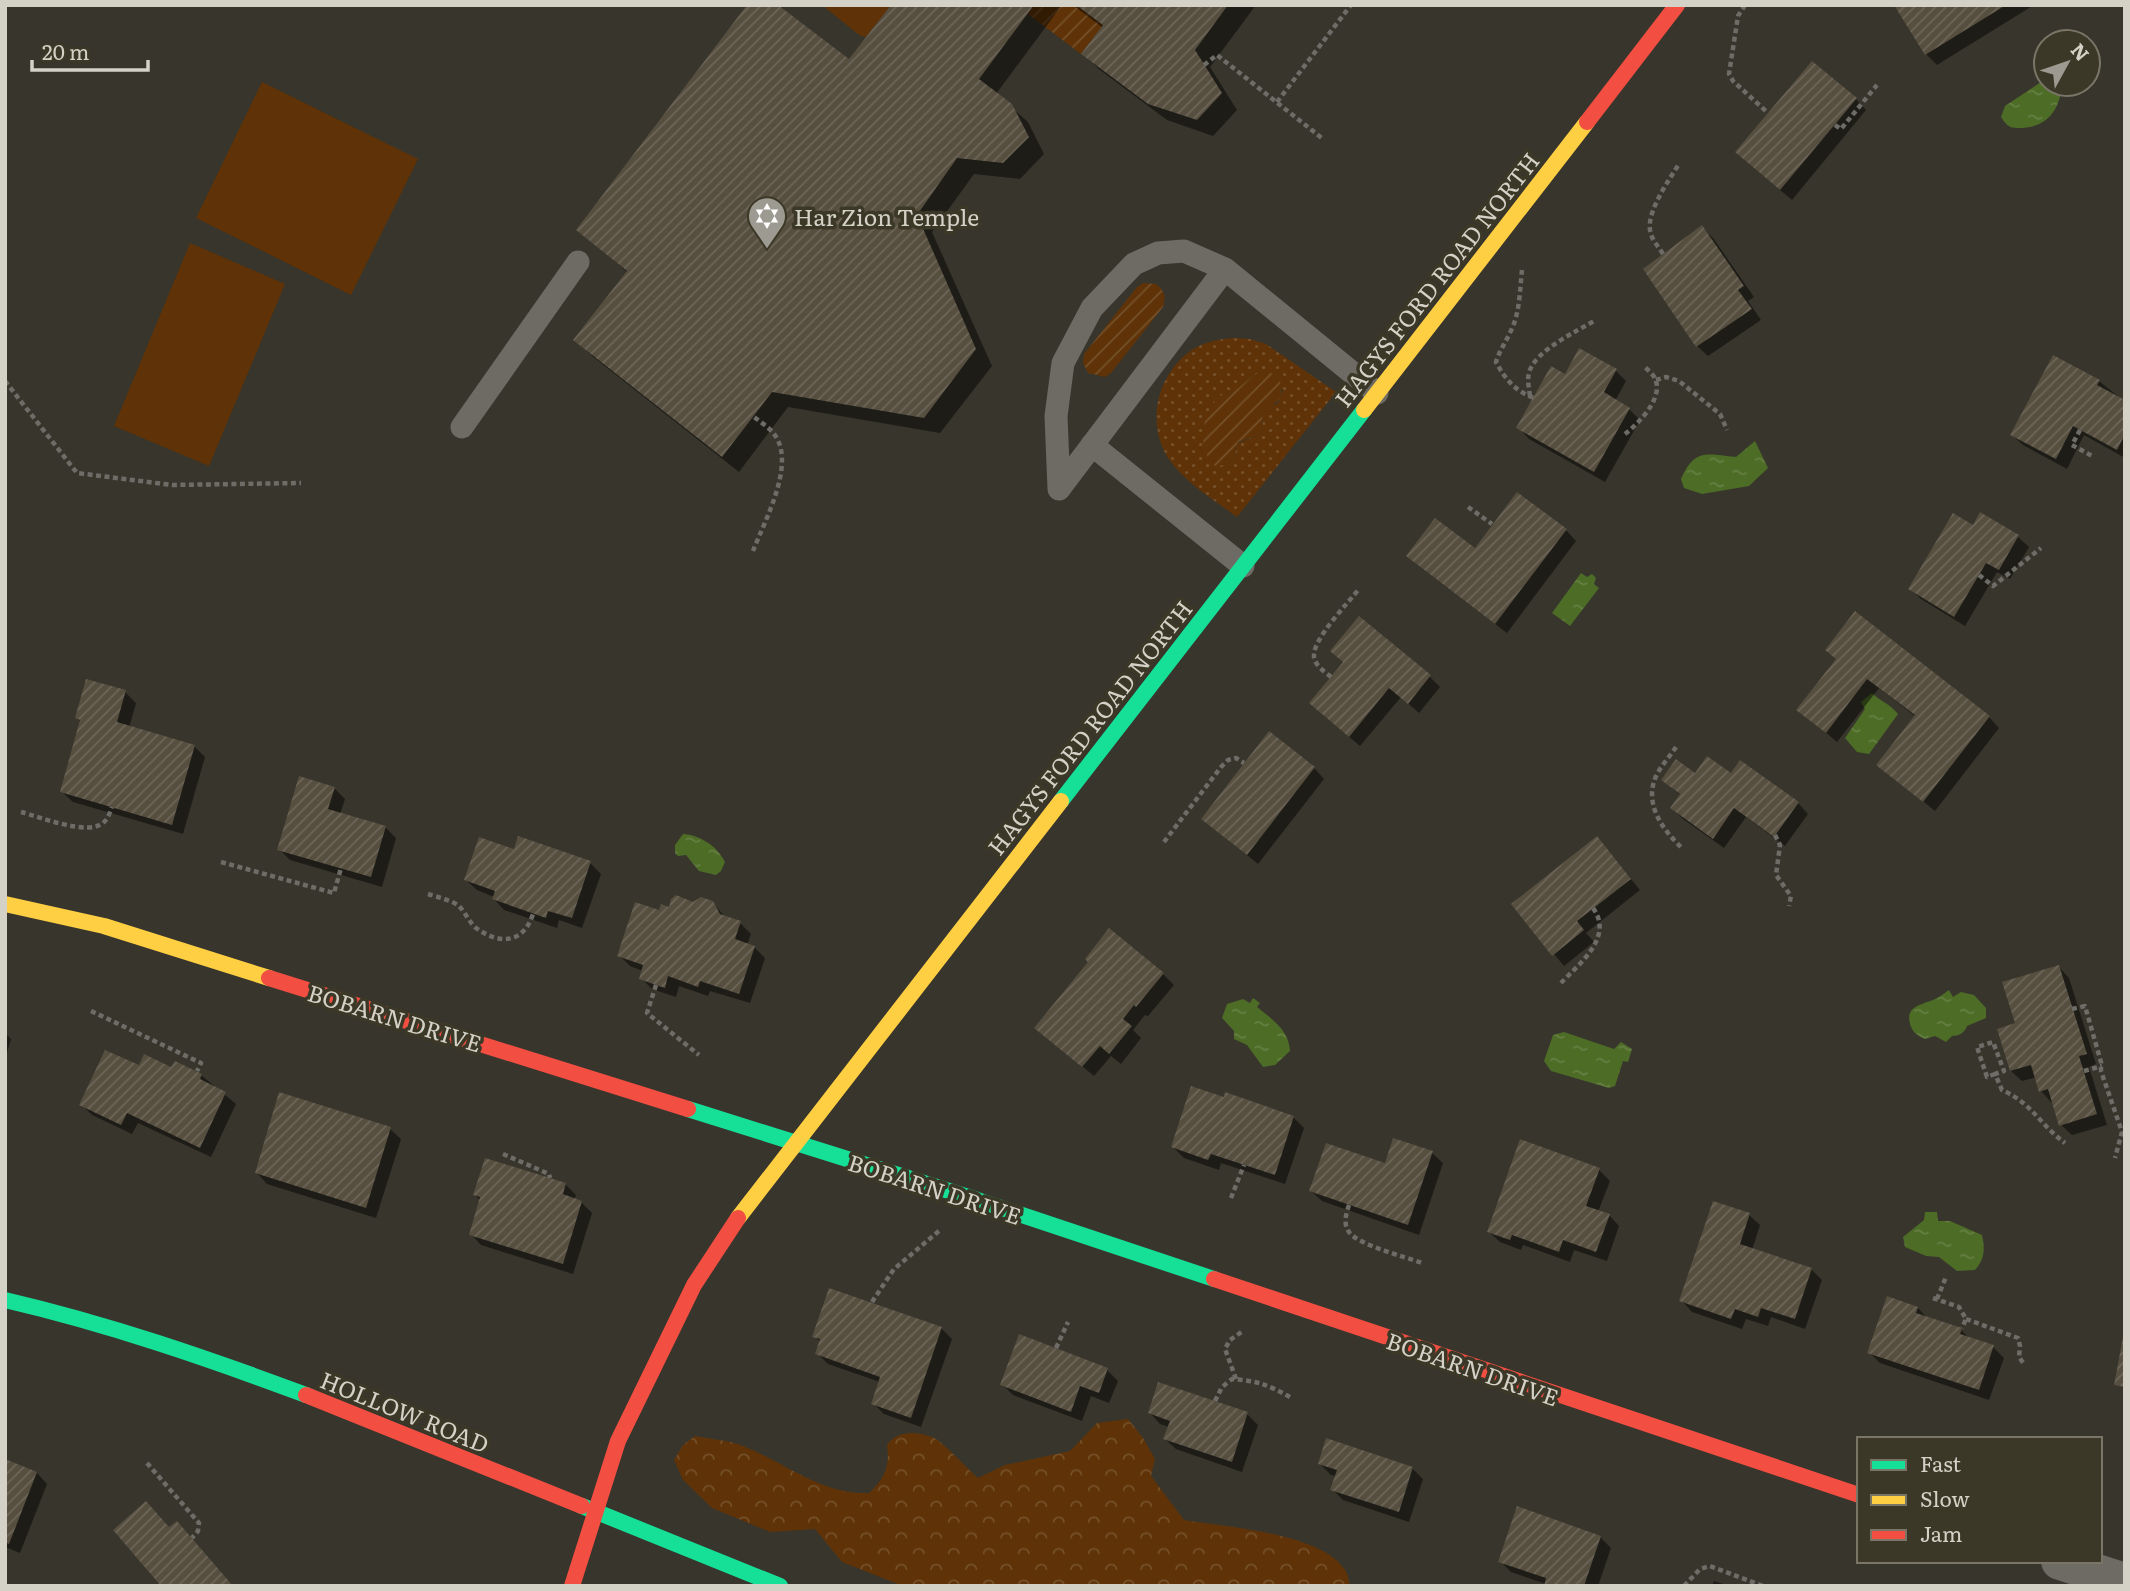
<svg xmlns="http://www.w3.org/2000/svg" width="2130" height="1591" font-family="Literata,serif">
	<defs>
		<pattern id="grass-dots" width="8" height="8" patternUnits="userSpaceOnUse" patternTransform="scale(1.75)"><rect width="8" height="8" fill="#5f3307"/><path d="M2 2h.1M6 6h.1" fill="none" stroke="#75502a" stroke-width="1.8" stroke-linecap="round"/></pattern>
		<pattern id="forest-crowns" width="20" height="18" patternUnits="userSpaceOnUse" patternTransform="scale(1.75)"><rect width="20" height="18" fill="#5f3307"/><path d="M2 6a3 3 0 1 1 6 0M12 15a3 3 0 1 1 6 0" fill="none" stroke="#75502a"/></pattern>
		<pattern id="garden-furrows" width="10" height="10" patternUnits="userSpaceOnUse" patternTransform="scale(1.75)"><rect width="10" height="10" fill="#5f3307"/><path d="M-1 1l2-2M0 10L10 0M9 11l2-2" fill="none" stroke="#75502a"/></pattern>
		<pattern id="water-ripples" width="26" height="14" patternUnits="userSpaceOnUse" patternTransform="scale(1.75)"><rect width="26" height="14" fill="#4d6c26"/><path d="M2 4q2-2 4 0t4 0M15 11q2-2 4 0t4 0" fill="none" stroke="#668044"/></pattern>
		<pattern id="building-hatch" width="6" height="6" patternUnits="userSpaceOnUse" patternTransform="scale(1.75)"><rect width="6" height="6" fill="#564e3f"/><path d="M-1 1l2-2M0 6l6-6M5 7l2-2" fill="none" stroke="#6d6659"/></pattern>
	</defs>
	<rect width="100%" height="100%" fill="#37352c"/>
	<path fill="url(#grass-dots)" fill-rule="evenodd" d="M1234,338L1250,339L1266,344L1336,392L1237,517C1214,500 1184,482 1168,458C1146,423 1157,376 1189,352C1202,342 1219,339 1234,338ZM1262,372L1283,390L1278,403L1269,407L1262,414L1263,430L1261,434L1238,443L1233,461L1226,465H1214C1211,443 1199,415 1220,397C1224,393 1230,394 1235,391C1246,384 1250,375 1262,372Z"/>
	<path fill="url(#forest-crowns)" d="M1128,1419L1143,1438L1155,1459L1151,1476L1184,1520C1225,1527 1323,1533 1345,1570C1348,1574 1349,1581 1350,1586H903L842,1562L815,1529L770,1532L712,1508L683,1480L674,1460L683,1445L695,1436C710,1439 728,1440 743,1446C787,1463 819,1494 869,1493C885,1479 890,1465 887,1445C897,1430 916,1431 932,1437C943,1441 967,1469 978,1478L1005,1465L1070,1451L1097,1423Z"/>
	<g fill="#5f3307">
		<path d="M822,5H891L866,37L859,35Z"/>
		<path d="M262,82L418,159L351,295L196,218Z"/>
		<path d="M190,243L285,284L209,466L114,426Z"/>
	</g>
	<g fill="url(#garden-furrows)">
		<path d="M1034,5H1076L1103,25L1081,54L1028,14Z"/>
		<path d="M1143,283L1156,284C1165,291 1166,296 1163,307L1111,373L1105,377L1088,373L1083,363L1084,354L1137,287Z"/>
		<path d="M1262,372C1280,373 1284,384 1280,399L1262,414L1263,430L1261,434L1238,442L1233,461L1226,465L1215,466C1196,450 1201,411 1220,396C1225,393 1231,394 1235,390C1246,384 1250,375 1262,372Z"/>
	</g>
	<g fill="url(#water-ripples)">
		<path d="M2044,80H2046V84H2060L2062,87C2058,114 2045,128 2018,128C2009,128 2006,125 2001,117L2005,106Z"/>
		<path d="M1755,441L1768,468L1749,486L1702,494L1684,488L1681,479C1695,448 1706,454 1736,457Z"/>
		<path d="M1581,573L1587,577L1592,574L1596,578L1594,584L1599,588L1570,626L1552,613Z"/>
		<path d="M1872,693C1881,702 1888,702 1898,714L1869,754L1857,752L1845,738L1865,709L1861,702Z"/>
		<path d="M683,834C700,835 717,846 725,862L721,871L716,875L699,871L686,855L678,856L675,853V845Z"/>
		<path d="M1949,990L1953,997L1961,992L1974,995L1986,1008V1018L1967,1026C1965,1033 1958,1036 1952,1036L1946,1042L1935,1036L1925,1039C1918,1036 1912,1032 1910,1024C1905,1005 1923,1005 1935,999C1940,997 1944,993 1949,990Z"/>
		<path d="M1253,998L1260,1003L1257,1007C1273,1020 1289,1030 1290,1051L1275,1065L1263,1067L1247,1045L1234,1039V1031L1222,1018L1227,1004L1243,999L1250,1003Z"/>
		<path d="M1564,1032L1614,1049L1621,1042L1632,1049L1628,1062L1623,1061L1615,1086L1609,1088L1551,1071L1544,1061L1553,1035Z"/>
		<path d="M1925,1212H1937L1938,1221H1950L1982,1235C1985,1249 1985,1259 1975,1270L1957,1271L1939,1257L1926,1256L1905,1247L1903,1237L1924,1220Z"/>
	</g>
	<g fill="#0007">
		<path d="M893,5H1062L996,94L1028,122L1044,154L1020,179L974,174L932,232L992,366L940,433L788,407L739,472L592,356L576,340L628,273L579,229L849,61Z"/>
		<path d="M1073,5H1256L1210,67L1237,110L1213,136L1167,120L1100,70L1083,54L1103,28Z"/>
		<path d="M1896,5H2034L1937,65L1926,54Z"/>
		<path d="M1856,99L1866,110L1792,200L1748,163Z"/>
		<path d="M1702,227L1713,238L1754,297L1748,301L1761,320L1708,356L1697,346Z"/>
		<path d="M1616,371L1626,381L1615,401L1629,409L1640,420L1605,482L1529,439L1519,428L1565,376Z"/>
		<path d="M2099,381L2125,402V458L2084,435L2067,469L2023,445L2012,435Z"/>
		<path d="M1981,514L2018,537L2029,547L2010,579L1997,572L1965,626L1921,599L1910,589L1973,528Z"/>
		<path d="M1566,530L1576,541L1507,633L1419,566L1409,556L1475,550Z"/>
		<path d="M1827,650L1989,717L1999,728L1935,811L1879,765L1916,717L1879,688L1837,742L1799,710L1837,660Z"/>
		<path d="M1346,661L1430,677L1440,687L1419,713L1401,697L1360,746L1322,714Z"/>
		<path d="M125,692L136,703L129,728L194,746L205,757L183,834L73,802L62,792L82,723L77,718Z"/>
		<path d="M1314,768L1324,779L1258,864L1203,819Z"/>
		<path d="M1696,775L1798,803L1808,814L1785,846L1746,817L1724,848L1683,819L1672,808L1681,796L1663,780Z"/>
		<path d="M334,788L345,799L340,814L385,827L396,838L382,887L290,860L279,849Z"/>
		<path d="M1597,838L1640,890L1586,933L1594,942L1564,966L1513,904Z"/>
		<path d="M515,851L590,863L601,874L582,928L559,920L557,928L504,910L494,899V897L477,890L466,880Z"/>
		<path d="M712,902L726,918L740,923L751,934L747,945L754,947L765,958L750,1003L710,991L708,996L679,986L676,997L652,989L641,978L643,971L630,966L619,955L660,912L693,904Z"/>
		<path d="M2059,967L2069,978L2096,1064L2089,1067L2107,1125L2072,1135L2061,1125L2054,1101L2051,1102L2041,1091L2037,1077L2022,1081L2011,1071L2017,1024Z"/>
		<path d="M1163,974L1174,985L1148,1016L1145,1015L1133,1030L1141,1038L1121,1064L1111,1056L1094,1076L1036,1028Z"/>
		<path d="M5,1033L11,1039L5,1060Z"/>
		<path d="M140,1068L172,1070L201,1075L236,1104L211,1157L138,1123L132,1134L92,1115L81,1104Z"/>
		<path d="M1293,1117L1304,1128L1285,1184L1221,1163L1219,1170L1184,1158L1173,1147Z"/>
		<path d="M390,1129L401,1139L376,1218L267,1184L257,1173Z"/>
		<path d="M1432,1153L1443,1163L1419,1235L1322,1201L1311,1191L1386,1165Z"/>
		<path d="M1599,1170L1610,1181L1598,1212L1609,1215L1619,1226L1607,1261L1574,1250L1570,1262L1523,1245L1521,1250L1500,1242L1489,1232Z"/>
		<path d="M565,1184L576,1195L574,1200L581,1202L592,1213L573,1274L481,1245L471,1234L481,1201L475,1195Z"/>
		<path d="M1749,1215L1760,1225L1752,1250L1811,1269L1822,1280L1805,1329L1771,1317L1768,1326L1746,1319L1742,1329L1692,1312L1682,1301Z"/>
		<path d="M1918,1308L1928,1319L1961,1330L1970,1339L1993,1347L2004,1358L1989,1400L1880,1363L1869,1352Z"/>
		<path d="M941,1328L952,1339L921,1427L884,1414L873,1403L880,1382L828,1364L817,1353L821,1342L814,1336Z"/>
		<path d="M1107,1370L1118,1381L1109,1403L1091,1396L1082,1421L1013,1395L1002,1384Z"/>
		<path d="M1159,1384L1247,1414L1258,1425L1242,1472L1176,1449L1165,1439L1169,1427L1160,1424L1150,1413Z"/>
		<path d="M5,1461L37,1473L47,1484L20,1553L5,1547Z"/>
		<path d="M1320,1464L1412,1468L1423,1479L1409,1522L1343,1500L1332,1489L1336,1476L1331,1475Z"/>
		<path d="M1600,1537L1611,1548L1598,1586H1546V1584L1511,1572L1500,1561Z"/>
		<path d="M1714,1581L1729,1586H1712Z"/>
	</g>
	<g fill="url(#building-hatch)">
		<path d="M747,5H778L849,59L891,5H1034L979,79L1012,104L1029,137L1003,163L957,158L917,215L976,349L924,418L772,392L722,457L573,340L627,271L576,230Z"/>
		<path d="M1076,5H1228L1195,50L1222,93L1197,120L1148,104L1081,54L1103,25Z"/>
		<path d="M1894,5H2006L1925,55Z"/>
		<path d="M1812,61L1857,98L1780,190L1735,152Z"/>
		<path d="M1702,225L1744,286L1738,290L1752,309L1696,347L1643,269Z"/>
		<path d="M1579,348L1617,369L1604,392L1630,408L1594,472L1516,428L1551,366L1565,374Z"/>
		<path d="M2053,355L2100,380L2097,385L2125,400V434L2117,450L2073,426L2056,459L2010,435Z"/>
		<path d="M1517,492L1567,529L1495,624L1406,556L1435,518L1475,548Z"/>
		<path d="M1980,512L2019,535L1999,570L1986,563L1954,617L1908,589L1953,513L1973,525Z"/>
		<path d="M1855,611L1990,716L1923,802L1876,765L1915,715L1867,679L1826,733L1796,710L1836,659L1825,650Z"/>
		<path d="M1359,616L1431,675L1408,704L1389,688L1349,737L1309,703L1343,662L1330,651Z"/>
		<path d="M86,679L126,690L117,722L195,745L172,825L60,792L80,720L75,718Z"/>
		<path d="M1269,731L1315,767L1247,855L1201,819Z"/>
		<path d="M1707,756L1731,773L1740,760L1799,802L1774,837L1734,808L1713,839L1670,808L1680,794L1661,780L1676,759L1695,773Z"/>
		<path d="M299,776L335,787L328,809L386,826L371,877L277,850Z"/>
		<path d="M518,836L591,861L572,918L548,911L546,918L492,899L495,891L464,880L479,837L514,849Z"/>
		<path d="M1597,836L1631,879L1577,921L1584,930L1552,956L1511,904Z"/>
		<path d="M676,895L693,902L701,897L713,901L720,914L741,921L735,939L755,946L739,994L700,981L698,987L668,976L665,988L656,985L639,979L643,965L617,956L635,902L659,910L661,904L669,907L671,899Z"/>
		<path d="M1109,928L1164,973L1136,1007L1134,1005L1123,1019L1132,1026L1109,1054L1100,1046L1082,1067L1034,1028L1088,962L1085,959Z"/>
		<path d="M2059,965L2087,1054L2079,1056L2097,1114L2059,1126L2048,1089L2039,1092L2031,1065L2010,1071L1997,1029L2015,1023L2002,982Z"/>
		<path d="M105,1050L139,1065L144,1054L171,1067L175,1061L202,1074L200,1079L226,1092L200,1148L127,1113L121,1125L79,1105Z"/>
		<path d="M1191,1086L1224,1097L1225,1092L1294,1116L1275,1175L1211,1154L1208,1160L1171,1147Z"/>
		<path d="M279,1092L391,1127L366,1208L255,1173Z"/>
		<path d="M1393,1138L1433,1151L1408,1225L1309,1191L1326,1143L1385,1163Z"/>
		<path d="M1520,1139L1600,1168L1586,1206L1610,1214L1596,1252L1563,1240L1559,1252L1512,1235L1510,1240L1487,1232Z"/>
		<path d="M485,1158L566,1183L563,1194L582,1201L563,1264L469,1235L480,1197L473,1195Z"/>
		<path d="M1713,1201L1750,1213L1740,1244L1812,1268L1795,1319L1761,1308L1758,1317L1735,1309L1731,1319L1679,1301Z"/>
		<path d="M829,1288L942,1327L911,1418L871,1404L880,1377L815,1354L820,1339L812,1337Z"/>
		<path d="M1887,1296L1918,1307L1916,1313L1962,1328L1960,1334L1994,1345L1979,1390L1867,1353Z"/>
		<path d="M1019,1334L1108,1368L1099,1393L1080,1386L1071,1412L1000,1385Z"/>
		<path d="M2123,1337H2125V1387L2114,1385Z"/>
		<path d="M1158,1382L1248,1412L1232,1462L1163,1439L1170,1421L1148,1413Z"/>
		<path d="M1326,1438L1413,1467L1399,1512L1330,1490L1337,1470L1318,1464Z"/>
		<path d="M5,1459L37,1472L9,1544L5,1542Z"/>
		<path d="M146,1501L169,1527L177,1521L233,1586H161L113,1530Z"/>
		<path d="M1517,1506L1601,1536L1584,1586H1544L1546,1578L1498,1562Z"/>
	</g>
	<g fill="none" stroke-linecap="round" stroke-linejoin="round">
		<g stroke="#6e6c67" stroke-width="4.5" stroke-dasharray="5 3.5" stroke-linecap="butt">
			<path d="M1745,5L1738,16L1729,74L1733,81L1768,113"/>
			<path d="M1204,65L1217,55L1323,139"/>
			<path d="M1277,102L1351,5"/>
			<path d="M1835,125L1841,129L1877,85"/>
			<path d="M1663,254C1658,246 1651,239 1650,230C1647,211 1669,180 1679,164"/>
			<path d="M1522,270C1520,288 1520,309 1513,326C1508,339 1500,349 1496,362C1505,379 1515,391 1534,398"/>
			<path d="M1656,380L1666,377L1679,381L1720,414L1727,430"/>
			<path d="M5,381L77,473L172,485L301,483"/>
			<path d="M1530,396C1529,388 1527,380 1529,373C1534,351 1577,331 1596,320"/>
			<path d="M2080,430L2072,445L2094,457"/>
			<path d="M1625,434C1638,424 1662,400 1656,381C1655,376 1648,370 1645,367"/>
			<path d="M1468,507L1492,524"/>
			<path d="M753,551C764,522 797,463 774,434C769,427 760,422 753,416"/>
			<path d="M1979,575L1993,586L2041,548"/>
			<path d="M1331,677C1325,672 1313,664 1314,655C1314,638 1348,603 1359,589"/>
			<path d="M1676,747C1670,756 1662,765 1657,774C1643,802 1661,828 1681,847"/>
			<path d="M21,812C40,817 90,837 104,822C108,819 110,812 112,807"/>
			<path d="M1775,835L1780,845L1776,875L1791,896L1789,906"/>
			<path d="M1164,842L1221,767L1228,760L1236,758L1244,763"/>
			<path d="M221,862L334,893L341,868"/>
			<path d="M428,894C437,897 451,900 459,906C465,912 469,922 476,928C500,945 523,944 533,914"/>
			<path d="M1561,983C1580,963 1614,937 1593,908"/>
			<path d="M656,985L647,1013L699,1055"/>
			<path d="M2072,1009L2085,1006L2101,1062V1071L2122,1132L2115,1158"/>
			<path d="M91,1011L201,1063L197,1071"/>
			<path d="M2084,1071L2102,1066"/>
			<path d="M1995,1074L1987,1077L1977,1047L1993,1042L2004,1071L1995,1074L2002,1090C2033,1104 2039,1124 2065,1143"/>
			<path d="M503,1154L549,1174L550,1178"/>
			<path d="M1231,1198L1244,1165"/>
			<path d="M1349,1205C1346,1214 1343,1224 1349,1232C1358,1245 1406,1257 1422,1263"/>
			<path d="M1933,1298L1959,1307L1966,1319L1962,1328"/>
			<path d="M1937,1299L1946,1277"/>
			<path d="M872,1302L894,1269L940,1230"/>
			<path d="M1966,1319L2018,1338L2020,1346L2019,1357L2024,1364"/>
			<path d="M1056,1348L1068,1322"/>
			<path d="M1236,1379L1225,1349L1230,1340L1243,1331"/>
			<path d="M1215,1401L1222,1387L1232,1379C1258,1381 1266,1384 1290,1397"/>
			<path d="M147,1463L199,1523L198,1531L192,1538"/>
			<path d="M1684,1586L1700,1569L1710,1566L1763,1586"/>
		</g>
		<g stroke="#6d6b64" stroke-width="23">
			<path d="M1225,269L1059,489L1056,416L1063,363L1092,308L1134,264L1158,253L1184,251L1225,269L1377,393"/>
			<path d="M462,427L578,262"/>
			<path d="M1092,445L1243,566"/>
		</g>
		<path stroke="#6d6b64" stroke-width="38" d="M2060,1561L2125,1582"/>
		<g stroke="#16e098" stroke-width="16">
			<path d="M1061,801L1364,410"/>
			<path d="M688,1109L965,1196L1214,1279"/>
			<path d="M5,1300C108,1324 207,1358 306,1395"/>
			<path d="M582,1506L780,1586"/>
		</g>
		<g stroke="#ffcf43" stroke-width="16">
			<path d="M1364,410L1587,122"/>
			<path d="M5,904L104,926L269,978"/>
			<path d="M738,1218L1061,801"/>
		</g>
		<g stroke="#f24e42" stroke-width="16">
			<path d="M1587,122L1677,5"/>
			<path d="M269,978L688,1109"/>
			<path d="M1214,1279L1859,1495"/>
			<path d="M306,1395L582,1506"/>
			<path d="M572,1586L618,1441L694,1285L738,1218"/>
		</g>
	</g>
	<defs>
		<symbol id="synagogue-pin" viewBox="-11 -11 22 30"><path d="M0 17L-7.5 6A9.5 9.5 0 1 1 7.5 6Z" fill="#9d9a91" stroke="#3c3827"/><path d="M0-6.5L5.6 3.2H-5.6ZM0 6.5L5.6-3.2H-5.6Z" fill="#fff"/></symbol>
	</defs>
	<g fill-rule="evenodd">
		<use href="#synagogue-pin" x="745" y="194" width="44" height="60"/>
	</g>
	<g text-anchor="middle" dominant-baseline="central" stroke-width="7" stroke-linejoin="round" paint-order="stroke">
		<g font-size="23" fill="#d4d1c7" stroke="#3c3827" text-anchor="start">
			<text x="794" y="216">Har Zion Temple</text>
		</g>
		<g font-size="23" fill="#d4d1c7" stroke="#3c3827">
			<text transform="translate(1436 279) rotate(-52)">HAGYS FORD ROAD NORTH</text>
			<text transform="translate(1089 727) rotate(-52)">HAGYS FORD ROAD NORTH</text>
			<text transform="translate(395 1017) rotate(17)">BOBARN DRIVE</text>
			<text transform="translate(935 1188) rotate(18)">BOBARN DRIVE</text>
			<text transform="translate(1473 1368) rotate(19)">BOBARN DRIVE</text>
			<text transform="translate(405 1411) rotate(22)">HOLLOW ROAD</text>
		</g>
	</g>
	<rect width="2130" height="1591" fill="none" stroke="#d4d1c7" stroke-width="14"/>
	<rect x="1857" y="1437" width="245" height="126" fill="#3c3827" stroke="#797567" stroke-width="2"/>
	<rect x="1871" y="1460" width="35" height="10" fill="#16e098" stroke="#797567" stroke-width="2"/>
	<text x="1920" y="1472" font-size="21" fill="#d4d1c7">Fast</text>
	<rect x="1871" y="1495" width="35" height="10" fill="#ffcf43" stroke="#797567" stroke-width="2"/>
	<text x="1920" y="1507" font-size="21" fill="#d4d1c7">Slow</text>
	<rect x="1871" y="1530" width="35" height="10" fill="#f24e42" stroke="#797567" stroke-width="2"/>
	<text x="1920" y="1542" font-size="21" fill="#d4d1c7">Jam</text>
	<g transform="translate(2067 63) rotate(50)"><circle r="33" fill="#3c3827" stroke="#797567" stroke-width="2"/>
	<path d="M0-5L12 26L0 18L-12 26Z" fill="#9d9a91"/>
	<text y="-10" font-size="19" font-weight="bold" text-anchor="middle" fill="#d4d1c7">N</text>
	</g>
	<path d="M32 60v10h116v-10" fill="none" stroke="#d4d1c7" stroke-width="3.5"/>
	<text x="42" y="60" font-size="21" fill="#d4d1c7" stroke="#3c3827" stroke-width="5" paint-order="stroke">20 m</text>
</svg>
